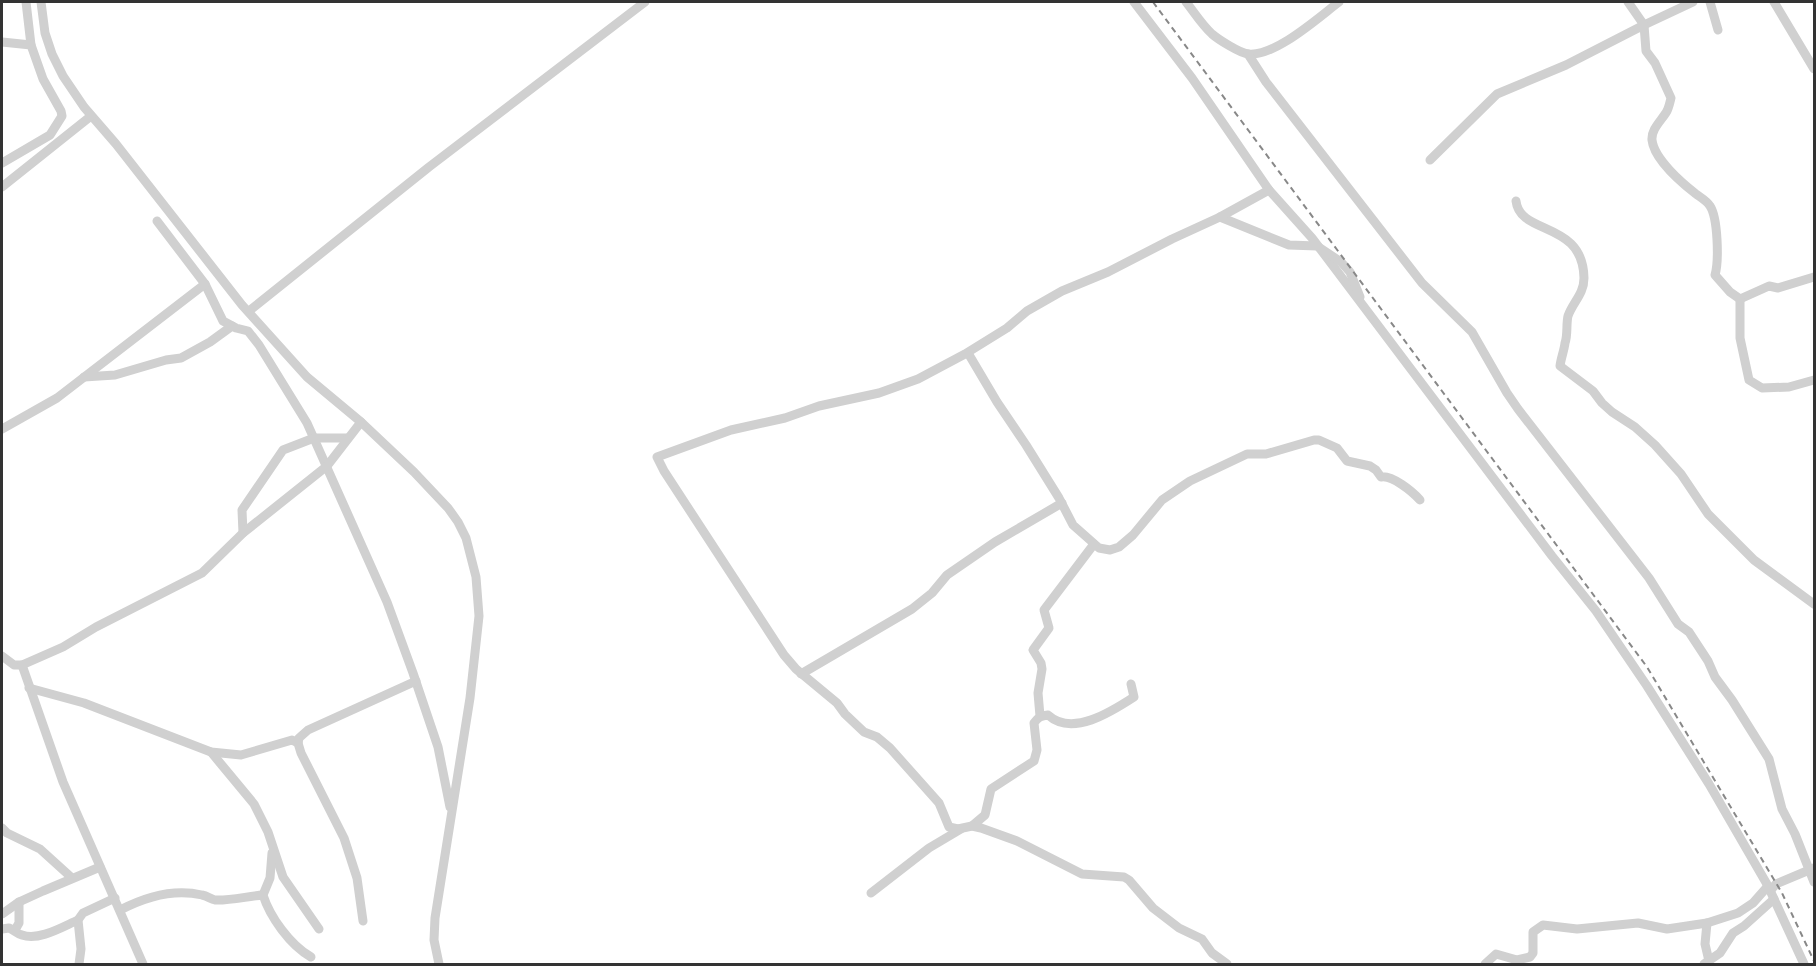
<svg xmlns="http://www.w3.org/2000/svg" width="1816" height="966" font-family="'Nunito Sans',sans-serif">
	<rect width="100%" height="100%" fill="#fff"/>
	<g fill="none" stroke-linecap="round" stroke-linejoin="round">
		<g stroke="#d0d0d0" stroke-width="9">
			<path d="M26,2L31,45"/>
			<path d="M41,2L45,33L52,54L63,76L84,107L116,144L242,305L307,377L361,422L414,472L448,508L458,522L466,538L476,577L479,616L470,698L435,918L434,940L439,964"/>
			<path d="M1134,2L1192,78L1269,190L1312,238L1552,556L1596,611L1647,686L1709,784L1768,886L1804,964"/>
			<path d="M1186,2C1194,12 1202,25 1212,34C1219,40 1240,53 1248,54C1275,57 1319,17 1339,2"/>
			<path d="M1628,2L1644,25L1693,2"/>
			<path d="M1710,2L1718,30"/>
			<path d="M1774,2L1814,69"/>
			<path d="M2,42L31,45L43,79L61,111L62,116L50,135L2,163"/>
			<path d="M1248,54L1266,82L1422,283L1472,332L1507,393L1518,409L1649,578L1678,624L1689,632L1708,661L1715,677L1732,700L1769,759L1782,809L1795,834L1814,882"/>
			<path d="M1430,160L1497,94L1566,65L1644,25L1646,51L1655,63L1671,98C1670,102 1669,107 1667,111C1662,120 1651,129 1652,140C1654,159 1682,183 1696,194C1700,197 1707,201 1710,206C1718,218 1719,261 1715,275L1730,292L1740,299L1769,286L1778,288L1814,277"/>
			<path d="M2,187L91,116"/>
			<path d="M1516,201C1520,236 1583,220 1584,278C1584,294 1573,302 1568,316C1566,324 1568,335 1565,343C1564,351 1561,358 1560,366L1593,391L1602,403L1612,412L1635,427L1655,445L1681,474L1708,514L1754,560L1814,604"/>
			<path d="M1220,217L1289,245L1317,246L1341,262L1350,272L1360,297"/>
			<path d="M205,284L223,321L236,328L248,331L259,345L307,423L387,602L413,673L438,747L450,807"/>
			<path d="M1740,299V338L1749,380L1762,388L1789,387L1814,380"/>
			<path d="M249,311L429,167L645,2"/>
			<path d="M968,353L997,402L1026,445L1059,498L1073,525L1099,548L1110,550L1119,547L1133,535L1162,500L1190,481L1247,454H1266L1314,440H1319L1337,448L1347,461L1370,466L1376,470L1381,477C1392,475 1412,491 1420,500"/>
			<path d="M84,377L115,375L166,360L181,358L210,342L232,326"/>
			<path d="M2,429L57,398L205,284L157,221"/>
			<path d="M243,533L242,510L283,450L314,438H348"/>
			<path d="M2,656L14,665H22L63,647L96,627L202,573L243,533L327,466L361,422"/>
			<path d="M22,665L63,782L143,964"/>
			<path d="M801,674L912,609L932,593L947,575L995,542L1062,503"/>
			<path d="M29,688L84,703L211,752L241,755L292,740L298,743L299,738L308,730L416,681"/>
			<path d="M1040,716L1038,693L1042,669L1041,663L1033,650L1049,628L1044,610L1094,544"/>
			<path d="M298,743L301,753L344,838L357,878L363,921"/>
			<path d="M211,752L254,804L268,832L283,877L319,929"/>
			<path d="M972,826L985,815L991,789L1034,761L1037,750L1034,723C1038,717 1041,716 1048,715C1072,737 1111,712 1134,697L1131,684"/>
			<path d="M2,828L7,833L40,849L72,878"/>
			<path d="M272,853L270,878L263,895C270,917 290,945 311,957"/>
			<path d="M1770,891L1776,884L1814,868"/>
			<path d="M871,893L929,848L961,829"/>
			<path d="M120,910C145,897 173,888 202,895C207,896 211,899 215,900C228,901 249,896 263,895"/>
			<path d="M2,914L19,902L43,891L100,867"/>
			<path d="M1707,923L1705,944L1709,961"/>
			<path d="M2,929L9,928C14,930 17,934 22,935C39,941 62,927 78,920"/>
			<path d="M15,930L19,923V902"/>
			<path d="M79,964L81,949L78,920L83,913L115,898"/>
			<path d="M1227,964L1212,953L1202,939L1179,928L1153,908L1129,880L1124,877L1082,874L1017,841L981,828L972,826L958,829L949,827L939,803L890,748L877,737L864,732L845,714L837,703L796,669L784,655L664,471L657,457L731,430L785,418L819,406L879,393L918,379L965,354L1007,328L1027,311L1062,291L1108,272L1172,239L1220,217L1269,190"/>
			<path d="M1485,964L1496,954L1517,960L1530,957L1533,953V932L1543,925L1577,929L1638,923L1667,929L1707,923L1738,913L1753,903L1768,886"/>
			<path d="M1704,964L1720,953L1733,933L1744,926L1774,899"/>
		</g>
		<path stroke="#888" stroke-width="2" stroke-dasharray="6 4.5" stroke-linecap="butt" d="M1153,2L1647,667L1782,893L1814,961"/>
	</g>
	<rect width="1816" height="966" fill="none" stroke="#333333" stroke-width="6"/>
</svg>
